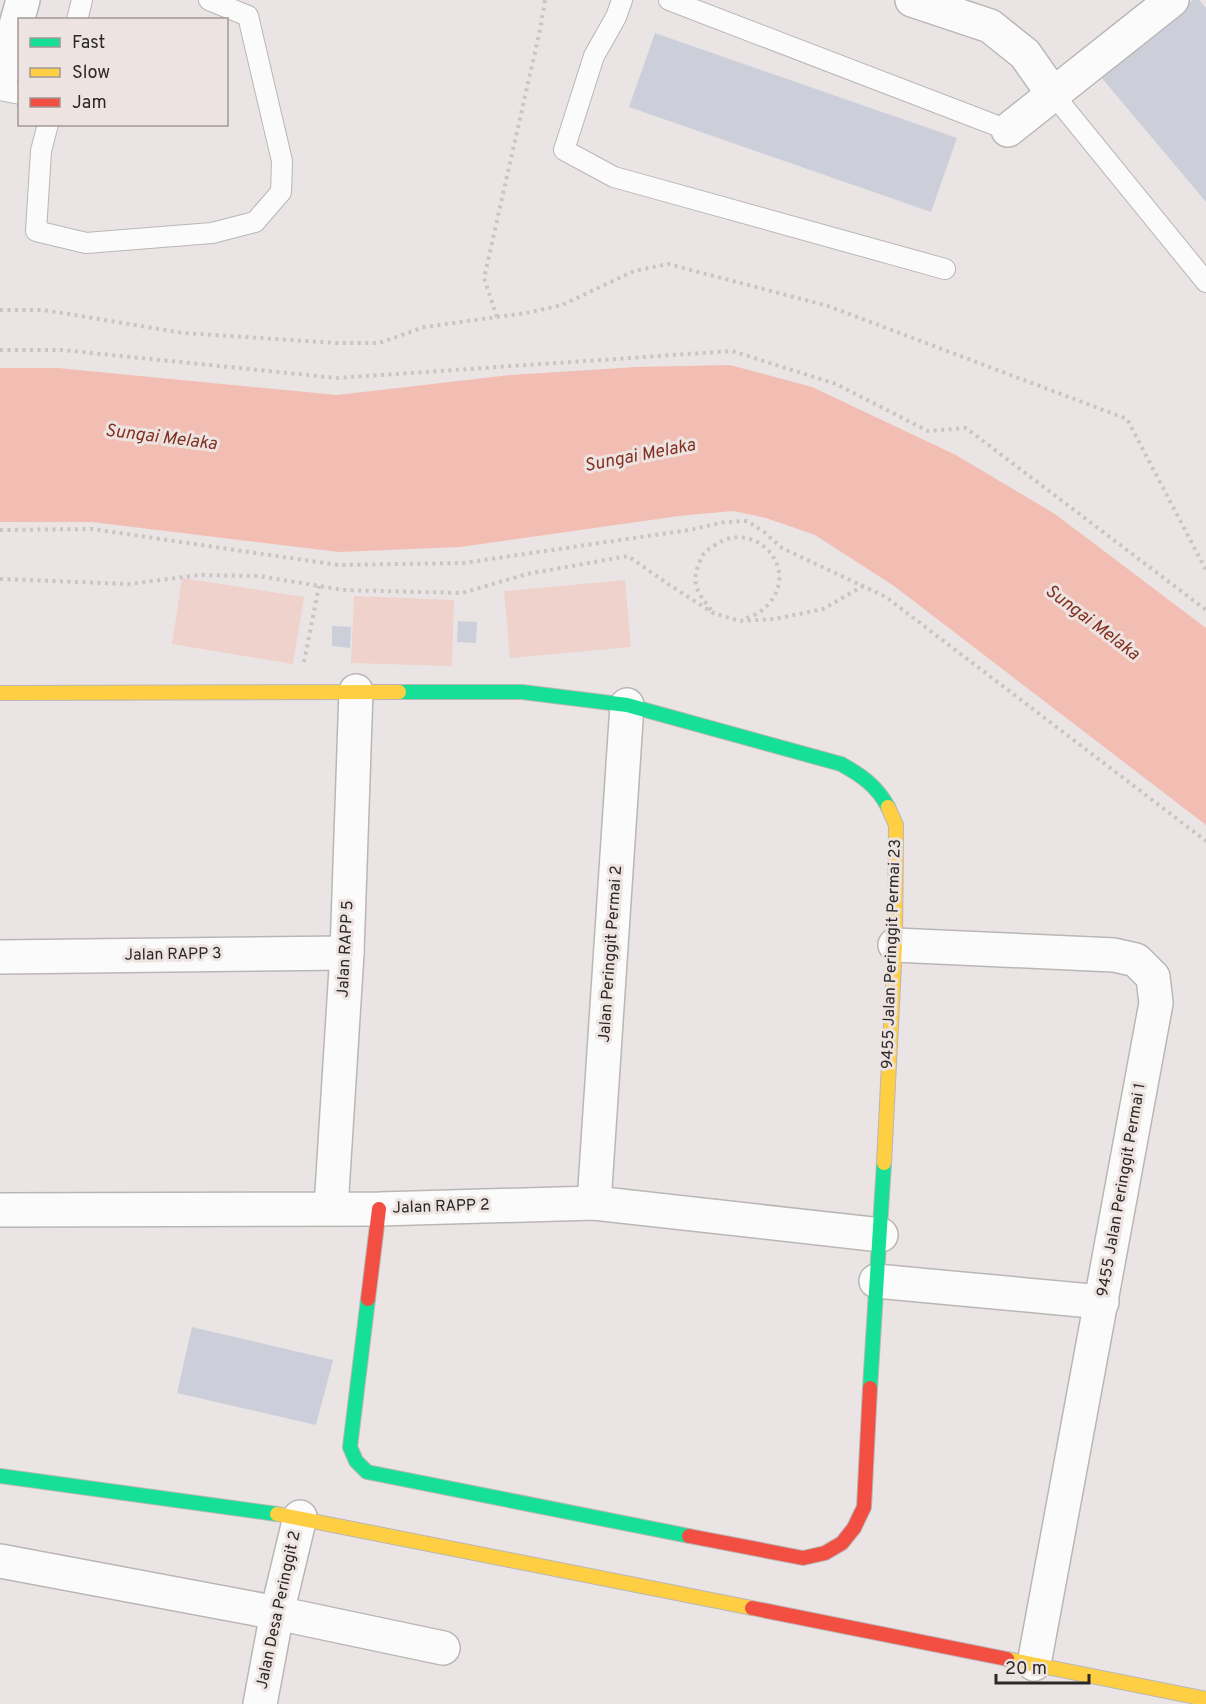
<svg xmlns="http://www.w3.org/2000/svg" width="1206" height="1704" font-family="Overpass,sans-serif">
	<rect width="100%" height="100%" fill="#eae5e4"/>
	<g fill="#eed2cb">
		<path d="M182,578L304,597L293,664L172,644Z"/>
		<path d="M625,580L631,647L510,658L504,591Z"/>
		<path d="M354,596L454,600L452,666L351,663Z"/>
	</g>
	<path fill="#f2beb4" d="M730,365L812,387L956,455L1055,514L1206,628V825L894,586L815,535L766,518L733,511L679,516L460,547L339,552L92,522H0V368H58L337,395L511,375L636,367Z"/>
	<g fill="#cccfda">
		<path d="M1193,0H1199L1206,8V202L1101,77Z"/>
		<path d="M655,33L957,138L931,212L629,107Z"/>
		<path d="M458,621L477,622L476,643L457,642Z"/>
		<path d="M332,626L351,627L350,648L332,646Z"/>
		<path d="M192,1327L333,1360L316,1425L177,1393Z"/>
	</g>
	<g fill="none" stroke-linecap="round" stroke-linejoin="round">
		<defs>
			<g id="lane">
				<path d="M622,0L616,17L594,56L564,150L614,177L945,269"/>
				<path d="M669,0L1008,130"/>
				<path d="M77,20L82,0"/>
				<path d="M0,90L20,94"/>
				<path d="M1053,94L1206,282"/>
				<path d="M48,124L41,151L36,231L86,243L212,233L255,222L281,192L282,161L248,16L209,0"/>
			</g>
			<g id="street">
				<path d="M912,0L990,26L1025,54L1053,94"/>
				<path d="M0,82L23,0"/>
				<path d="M1008,130L1172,0"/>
				<path d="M895,945L1114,955L1136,960L1153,977L1156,1003L1034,1664"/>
				<path d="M0,957L347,953"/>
				<path d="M594,1203L627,705"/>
				<path d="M331,1208L347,953L356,691"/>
				<path d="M0,1210L379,1209L594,1203L881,1235"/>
				<path d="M876,1281L1102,1302"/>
				<path d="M0,1561L277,1613L443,1648"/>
				<path d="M260,1704L277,1613L300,1517"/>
			</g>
			<g id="fast">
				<path d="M399,692H522L627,705L841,764C861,775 877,786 888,807"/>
				<path d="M368,1299L350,1447L356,1461L367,1472L689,1536"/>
				<path d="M870,1388L884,1163"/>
				<path d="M0,1476L277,1514"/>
			</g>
			<g id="slow">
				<path d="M0,693L399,692"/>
				<path d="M884,1163L895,945L896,825L888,807"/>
				<path d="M277,1514L752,1608"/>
				<path d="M1007,1659L1206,1699"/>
			</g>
			<g id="jam">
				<path d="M368,1299L379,1209"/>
				<path d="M689,1536L803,1558L825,1553L842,1543L854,1528L864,1507L870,1388"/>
				<path d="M752,1608L1007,1659"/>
			</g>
		</defs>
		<use href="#lane" stroke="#bab6b6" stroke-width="22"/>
		<use href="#street" stroke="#bab6b6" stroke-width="36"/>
		<use href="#fast" stroke="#bab6b6" stroke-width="16"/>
		<use href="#slow" stroke="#bab6b6" stroke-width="16"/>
		<use href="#jam" stroke="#bab6b6" stroke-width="16"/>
		<g stroke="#c8c5c4" stroke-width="4" stroke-dasharray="3 4.5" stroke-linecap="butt">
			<path d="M0,310H44L183,333L337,343H379L424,327L526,313L562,305L634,271L668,264L828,306L1127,419L1206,570"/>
			<path d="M497,317L484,278L540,30L545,0"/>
			<path d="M0,350H62L337,378L732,351L836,384L928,431L966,428L1206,610"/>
			<path d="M0,530L92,529L338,565L463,563L689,530L725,522L747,521L764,532L782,548L886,597L1206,841"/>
			<path d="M0,579L129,584L200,575L259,576L343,590L462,593L527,574L628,556L668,584L713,613L740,621L775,619L823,609L863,586"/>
			<path d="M711,610C697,591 690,584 700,561C703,552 708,550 715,545C757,516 807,575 761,611C756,615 749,617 744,619"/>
			<path d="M304,662L319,586"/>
		</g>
		<use href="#lane" stroke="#fcfbfb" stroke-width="20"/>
		<use href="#street" stroke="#fcfbfb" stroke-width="33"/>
		<use href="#fast" stroke="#16e098" stroke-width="14"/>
		<use href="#slow" stroke="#ffcf43" stroke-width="14"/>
		<use href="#jam" stroke="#f24e42" stroke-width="14"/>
	</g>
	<g text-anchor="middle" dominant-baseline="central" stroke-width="6" stroke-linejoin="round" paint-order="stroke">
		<g font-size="16" fill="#2c2827" stroke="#ede3e1">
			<text transform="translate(346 949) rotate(-87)">Jalan RAPP 5</text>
			<text transform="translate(611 954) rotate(-86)">Jalan Peringgit Permai 2</text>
			<text transform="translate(892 954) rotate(-88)">9455 Jalan Peringgit Permai 23</text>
			<text transform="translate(173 955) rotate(-1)">Jalan RAPP 3</text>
			<text transform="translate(1122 1190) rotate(-80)">9455 Jalan Peringgit Permai 1</text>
			<text transform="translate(441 1207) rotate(-2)">Jalan RAPP 2</text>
			<text transform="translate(279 1610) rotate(-78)">Jalan Desa Peringgit 2</text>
		</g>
		<g font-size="18" font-style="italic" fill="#823021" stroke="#ede3e1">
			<text transform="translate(161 438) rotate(7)">Sungai Melaka</text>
			<text transform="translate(640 456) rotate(-11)">Sungai Melaka</text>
			<text transform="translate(1092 623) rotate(37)">Sungai Melaka</text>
		</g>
	</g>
	<rect x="18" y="18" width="210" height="108" fill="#ede3e1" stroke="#a09897" stroke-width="1.5"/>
	<rect x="30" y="38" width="30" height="9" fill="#16e098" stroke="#a09897" stroke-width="1.5"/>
	<text x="72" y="48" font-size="18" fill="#2c2827">Fast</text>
	<rect x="30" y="68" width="30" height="9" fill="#ffcf43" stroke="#a09897" stroke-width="1.5"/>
	<text x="72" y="78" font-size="18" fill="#2c2827">Slow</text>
	<rect x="30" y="98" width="30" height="9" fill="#f24e42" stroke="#a09897" stroke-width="1.5"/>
	<text x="72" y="108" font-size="18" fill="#2c2827">Jam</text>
	<path d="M996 1674v9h93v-9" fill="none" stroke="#2c2827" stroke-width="3"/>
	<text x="1005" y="1674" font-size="18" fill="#2c2827" stroke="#ede3e1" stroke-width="4.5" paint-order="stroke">20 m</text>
</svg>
